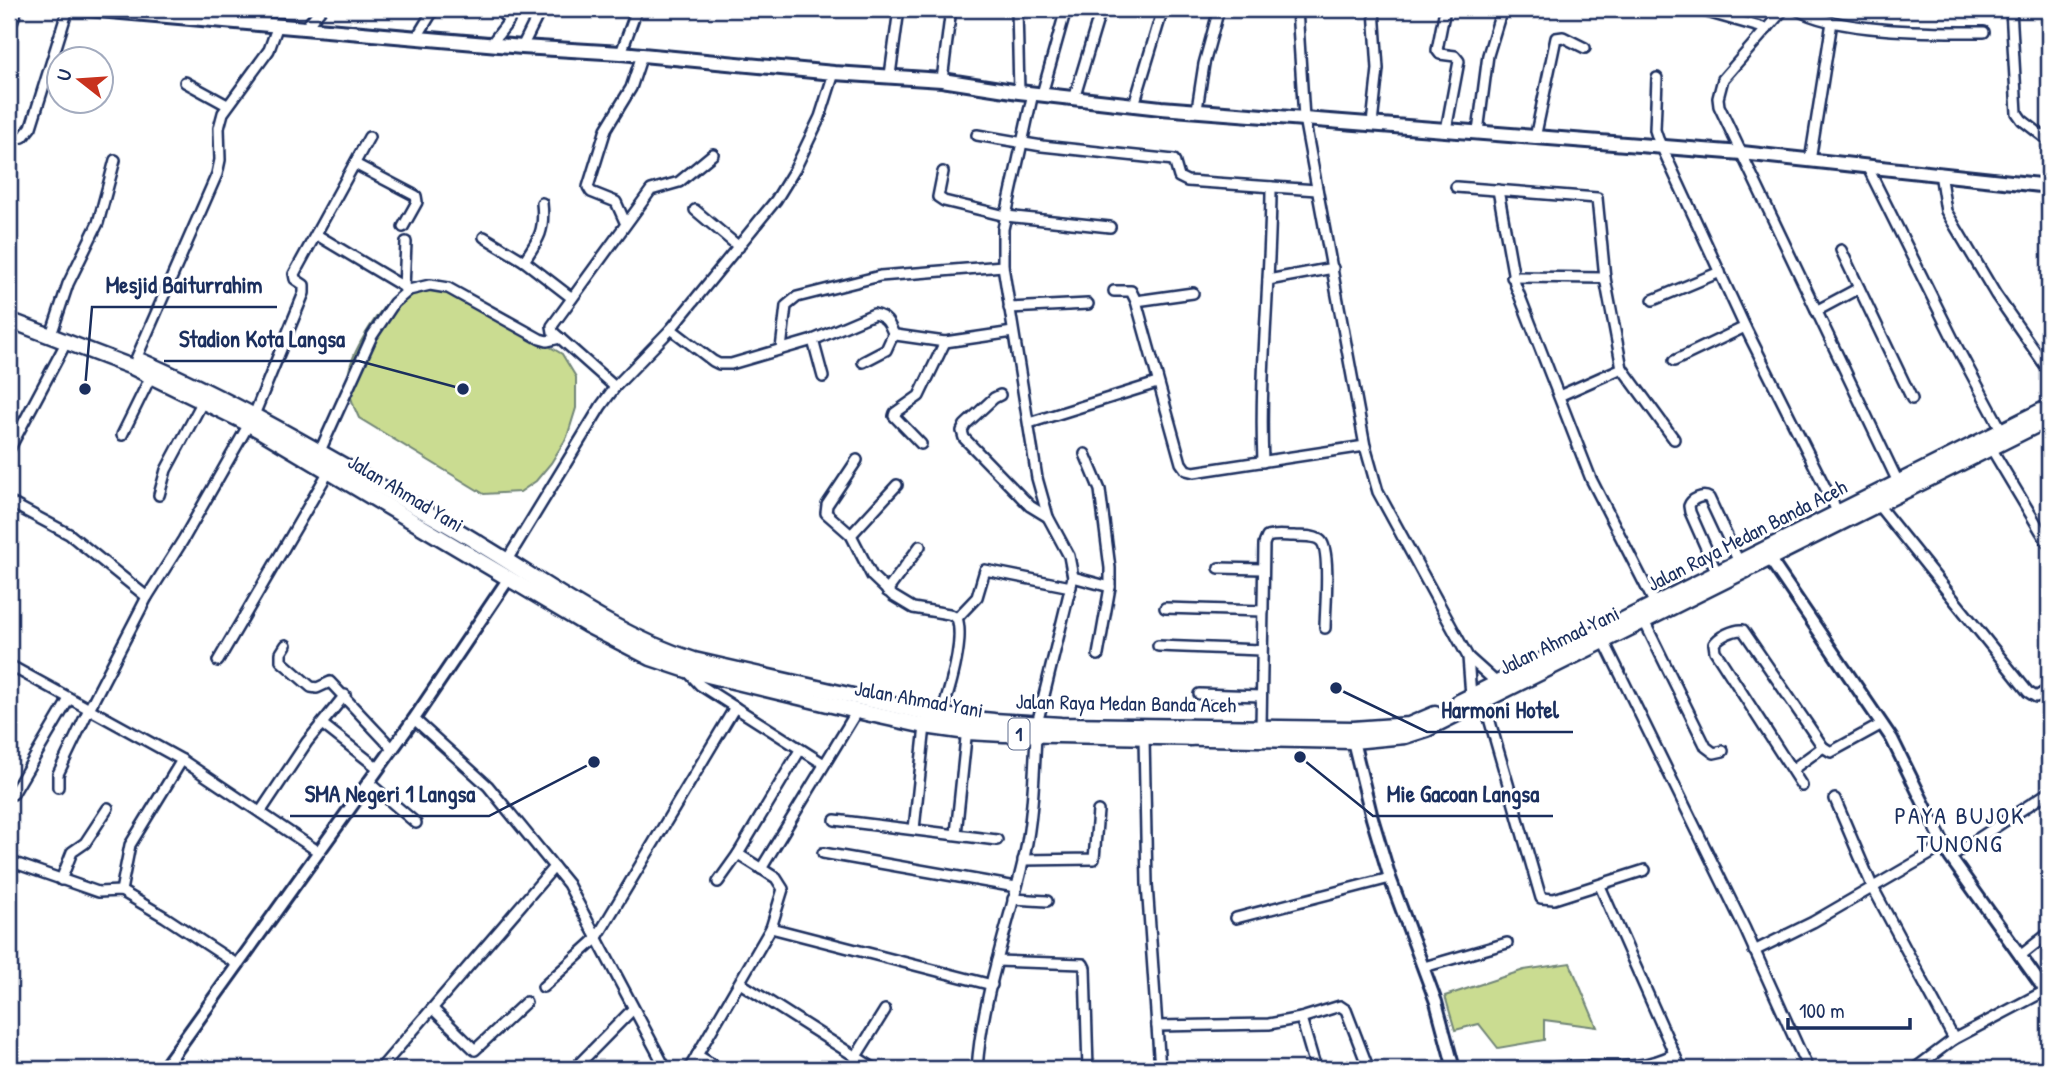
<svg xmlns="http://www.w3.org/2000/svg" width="2058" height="1078" font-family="'Patrick Hand',sans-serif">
	<rect width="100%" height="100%" fill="#fff"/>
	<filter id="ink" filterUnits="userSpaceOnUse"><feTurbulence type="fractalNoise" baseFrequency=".0143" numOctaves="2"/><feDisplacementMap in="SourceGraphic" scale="14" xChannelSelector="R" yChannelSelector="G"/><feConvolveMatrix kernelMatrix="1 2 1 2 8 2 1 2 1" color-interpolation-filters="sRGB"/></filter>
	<g filter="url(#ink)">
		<g fill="#cadc91" stroke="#728678" stroke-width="2">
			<path d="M446,285L562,354L576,377V408L567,437L551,463L536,481L520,492L484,494L359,418C352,404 346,388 349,371C353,350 383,300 403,291C414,286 433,287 446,285Z"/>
			<path d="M1570,963L1597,1027L1544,1020V1040L1498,1048L1479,1024L1455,1030L1445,996L1524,970Z"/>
		</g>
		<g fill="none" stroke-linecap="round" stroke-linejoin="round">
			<defs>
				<g id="minor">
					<path d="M1017,9L1019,92"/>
					<path d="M1297,9L1304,118L1365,446L1378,492L1468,657L1497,683"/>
					<path d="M1445,9L1437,50L1440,54L1455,56L1459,61L1446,130"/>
					<path d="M1696,9L1767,29"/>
					<path d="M1784,9L1723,79L1718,98L1719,106L1898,482"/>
					<path d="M1796,9C1837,33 1935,32 1984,32"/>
					<path d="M2011,9L2017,113L2022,120L2049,141"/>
					<path d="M187,18L193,9"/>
					<path d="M306,27L321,9"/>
					<path d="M9,30L17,9"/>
					<path d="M417,37L434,9"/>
					<path d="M491,44L509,21L498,9"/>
					<path d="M522,47L541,9"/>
					<path d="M621,53L637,9"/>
					<path d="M890,75L899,9"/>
					<path d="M1657,78L1655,130L1658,139L1745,327L1838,513"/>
					<path d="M942,80L951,9"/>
					<path d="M185,82L227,105"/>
					<path d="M1033,93L1003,229V266L1037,478L1048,517L1069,556L1073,577L1037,724"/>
					<path d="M1042,94L1066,9"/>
					<path d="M1074,99L1101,9"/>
					<path d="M1134,105L1163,9"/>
					<path d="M1197,109L1204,64L1219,9"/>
					<path d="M1372,124L1378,69L1374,9"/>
					<path d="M1478,132L1488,55L1502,9"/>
					<path d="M977,135L1042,146L1174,160L1179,177L1187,181L1317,190"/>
					<path d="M1535,138L1556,38L1563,37L1585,48"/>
					<path d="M9,140L23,137L31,127L68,9"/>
					<path d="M1810,161L1832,22"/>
					<path d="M355,164L416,196L417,202L403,227"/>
					<path d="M1867,166L1958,349L2002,431"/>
					<path d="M943,172L938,197L944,201L1006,216L1110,227"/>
					<path d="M1940,173L1946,211L1996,295L2049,371"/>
					<path d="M1456,187L1597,198L1605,278L1512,277"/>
					<path d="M1498,190L1515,284L1591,479L1657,608"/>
					<path d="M695,210L739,247"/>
					<path d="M625,222L616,202L591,192L588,187L606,129L631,88L642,55"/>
					<path d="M317,235L409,290"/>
					<path d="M484,237L524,261L572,298"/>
					<path d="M1841,250L1912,399"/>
					<path d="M524,261C539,239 545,231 542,203"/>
					<path d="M1605,278L1622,368"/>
					<path d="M1268,280L1333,268"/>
					<path d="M404,288L406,242"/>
					<path d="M1114,291H1131L1136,301L1181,463L1186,470L1194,472L1365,446"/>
					<path d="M1653,300L1720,272"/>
					<path d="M1136,301L1193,293"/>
					<path d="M1009,308L1088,304"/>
					<path d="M1816,311L1859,288"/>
					<path d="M671,329L713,361L719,364H731L813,340L874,314C887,317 889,323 894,335"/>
					<path d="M51,335L68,284L98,223L115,160"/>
					<path d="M813,340L823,377"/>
					<path d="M781,349L786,306L797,297L880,276L1003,266"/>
					<path d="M136,359L217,174L220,160L219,128L223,113L269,50L278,25"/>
					<path d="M1674,361L1745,327"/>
					<path d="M863,362L886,350L892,337L896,335L945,342L1013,332"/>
					<path d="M615,387L553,332L552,326L651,190L679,182L713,154"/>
					<path d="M1000,395L994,398L965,425L962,431L964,438L1030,506L1048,517"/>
					<path d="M1559,396L1622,368L1674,439"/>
					<path d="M254,415L304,293V285L295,279L294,274L369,137"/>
					<path d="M1029,423L1157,383"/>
					<path d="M122,435L151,376"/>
					<path d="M921,444L894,416L895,413L919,396L945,342"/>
					<path d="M1991,448L2049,545"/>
					<path d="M9,450L67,341"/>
					<path d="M320,451L372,336L394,303L409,290L430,285L448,288L540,339L547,341L560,338"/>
					<path d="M1085,454L1100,490L1110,568V587"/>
					<path d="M857,460L827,505L826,513L851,535L872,576L893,596L913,608L949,614L957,618"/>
					<path d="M1263,462C1259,371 1271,278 1271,187"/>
					<path d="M159,495L166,470L203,401"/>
					<path d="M9,502L69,534L147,597"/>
					<path d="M1878,505L2028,692L2036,697L2049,689"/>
					<path d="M851,535L897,485"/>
					<path d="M507,560L601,406L615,387L671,329L776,200L795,169L820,117L834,73"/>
					<path d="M1219,568L1263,569"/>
					<path d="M1717,573L1690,512L1689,506C1691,499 1703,494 1709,498L1739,562"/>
					<path d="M1073,577L1110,587L1098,655"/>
					<path d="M887,591L920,546"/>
					<path d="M1165,608L1263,611"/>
					<path d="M957,618L977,597L985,570L1071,587"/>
					<path d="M1644,621L1706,747L1714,753L1723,751"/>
					<path d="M1604,641L1745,929L1808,1069"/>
					<path d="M286,645L281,653V661L311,687L317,688L330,682L393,749"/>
					<path d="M1158,646L1261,650"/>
					<path d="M1468,657L1471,696"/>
					<path d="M218,661L329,471"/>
					<path d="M9,665L182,760L319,852"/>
					<path d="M688,672L700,685L824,764"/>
					<path d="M1199,694L1261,696"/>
					<path d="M1484,701L1541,898L1554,899L1645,870"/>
					<path d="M941,716C949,692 965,642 957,618"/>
					<path d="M414,719L488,786L568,884L666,1069"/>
					<path d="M322,724L378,768"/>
					<path d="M1261,727L1264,544L1267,537C1276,534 1285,536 1294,536C1302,537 1315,535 1321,541C1331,551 1325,612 1325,628"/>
					<path d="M1144,738L1147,884L1160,1069"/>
					<path d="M1793,769L1823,747"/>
					<path d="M368,782L416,823"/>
					<path d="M1802,786L1715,651L1714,644C1718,637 1734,629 1743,630L1823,747L1831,752L1882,724"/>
					<path d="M58,787V774L89,709L147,597L183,540L249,424"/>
					<path d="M13,794L69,699"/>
					<path d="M1835,799L1873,888L1954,1039"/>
					<path d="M261,811L307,742L345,695"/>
					<path d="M835,820L997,840"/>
					<path d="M914,829L925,726"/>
					<path d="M956,834L967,728"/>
					<path d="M823,853L1016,887"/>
					<path d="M1950,857L2049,792"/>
					<path d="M1023,860L1094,859L1098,811"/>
					<path d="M9,861L98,892L121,891L165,917L238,965"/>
					<path d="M761,869L857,711"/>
					<path d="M61,880L72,852L85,843L108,808"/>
					<path d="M718,882L738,854L800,750"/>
					<path d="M1600,886L1681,1069"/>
					<path d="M121,891L130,845L182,760"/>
					<path d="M1013,899L1047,901"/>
					<path d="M1236,918L1390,878"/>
					<path d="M771,928L992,985"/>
					<path d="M1754,951L1813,922L1944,846"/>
					<path d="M2020,956L2049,933"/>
					<path d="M997,961L1083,964L1085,968L1088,1069"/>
					<path d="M1424,967L1507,943"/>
					<path d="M740,983L875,1069"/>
					<path d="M543,987L596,939L735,707"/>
					<path d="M433,1009L475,1050L526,1002"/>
					<path d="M1301,1018L1316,1069"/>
					<path d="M1157,1026L1269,1024L1301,1018L1340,1006L1346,1010L1366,1062"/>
					<path d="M697,1055L720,1069"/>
					<path d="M855,1058L885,1010"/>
					<path d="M380,1069L554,867"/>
					<path d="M574,1069L633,1009"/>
					<path d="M689,1069L771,928L783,889L776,878L738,854"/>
					<path d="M977,1069C982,997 1008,928 1024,858C1033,817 1034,776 1036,735"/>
					<path d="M1547,1069C1589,1060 1634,1076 1674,1054"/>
					<path d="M1914,1069L1954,1039L2045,991"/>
				</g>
				<g id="tertiary">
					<path d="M1769,558L1892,739L1950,857L2049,996"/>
					<path d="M1353,741L1372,818L1390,878L1436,1002L1454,1069"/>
					<path d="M163,1069L414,719L509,578"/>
				</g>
				<path id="secondary" d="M87,9L522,47L621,53L834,73L942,80L1019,92L1161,108L1742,153L2049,186"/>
				<g id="primary">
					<path d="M9,320L132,367L249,424L587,625L651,658L687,670L857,711L925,726L967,732L1004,734L1353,741L1405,736L1427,729L2049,419"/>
					<path d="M141,361C224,397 303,442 381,487C415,507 450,525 483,546C551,587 617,636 694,660L941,716L994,721L1061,725L1353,729L1409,725L1435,714"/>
					<path d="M1459,702L2049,407"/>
				</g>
				<path id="trunk" d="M1190,738V727"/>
			</defs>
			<use href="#minor" stroke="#1b2f5e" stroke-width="14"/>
			<use href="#tertiary" stroke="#1b2f5e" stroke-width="16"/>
			<use href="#secondary" stroke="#1b2f5e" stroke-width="18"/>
			<use href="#primary" stroke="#1b2f5e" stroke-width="19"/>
			<use href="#trunk" stroke="#1b2f5e" stroke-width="19"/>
			<use href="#minor" stroke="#fff" stroke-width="9"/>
			<use href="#tertiary" stroke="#fff" stroke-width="10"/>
			<use href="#secondary" stroke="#fff" stroke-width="12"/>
			<use href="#primary" stroke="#fff" stroke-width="14"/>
			<use href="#trunk" stroke="#fff" stroke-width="14"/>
		</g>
	</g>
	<g text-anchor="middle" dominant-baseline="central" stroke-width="6" stroke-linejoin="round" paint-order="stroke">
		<rect fill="#fff" stroke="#5f6d8e" stroke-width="2" x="1008.5" y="718.5" width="21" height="31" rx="5"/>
		<g font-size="19" font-weight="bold" fill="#1b2f5e">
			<text x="1019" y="734">1</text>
		</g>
		<g font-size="21" fill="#1b2f5e" stroke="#fff">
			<text transform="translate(406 493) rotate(31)">Jalan Ahmad Yani</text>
			<text transform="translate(1747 535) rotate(-27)">Jalan Raya Medan Banda Aceh</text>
			<text transform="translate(1559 640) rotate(-26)">Jalan Ahmad Yani</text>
			<text transform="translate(919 699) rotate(10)">Jalan Ahmad Yani</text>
			<text transform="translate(1126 703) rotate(1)">Jalan Raya Medan Banda Aceh</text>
		</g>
		<g font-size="24" letter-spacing="2" fill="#1b2f5e" stroke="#fff">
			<text x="1960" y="815">PAYA BUJOK<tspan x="1960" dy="28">TUNONG</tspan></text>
		</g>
	</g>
	<path fill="none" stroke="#1b2f5e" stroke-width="2.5" d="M85 389L92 307H277M463 389L359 361H164M1336 688L1427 732H1573M594 762L489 816H290M1300 757L1373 816H1553"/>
	<g fill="#1b2f5e" stroke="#fff" stroke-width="2.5">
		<circle cx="85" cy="389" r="7"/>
		<circle cx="463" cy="389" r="7"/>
		<circle cx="1336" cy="688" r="7"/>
		<circle cx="594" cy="762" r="7"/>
		<circle cx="1300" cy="757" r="7"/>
	</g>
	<g font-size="23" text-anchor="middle" font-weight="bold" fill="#1b2f5e" stroke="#fff" stroke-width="6" stroke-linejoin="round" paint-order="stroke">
		<text x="184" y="293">Mesjid Baiturrahim</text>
		<text x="262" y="347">Stadion Kota Langsa</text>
		<text x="1500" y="718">Harmoni Hotel</text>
		<text x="390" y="802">SMA Negeri 1 Langsa</text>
		<text x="1463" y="802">Mie Gacoan Langsa</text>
	</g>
	<rect width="2058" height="1078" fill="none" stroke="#fff" stroke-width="35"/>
	<rect x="18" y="18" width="2023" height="1043" fill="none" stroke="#1b2f5e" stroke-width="2.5" filter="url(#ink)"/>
	<g transform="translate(80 80) rotate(287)"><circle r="33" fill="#ffffff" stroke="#a4acbf" stroke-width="2"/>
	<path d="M0-5L12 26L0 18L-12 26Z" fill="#c8321e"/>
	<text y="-10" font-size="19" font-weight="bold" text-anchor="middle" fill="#1b2f5e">U</text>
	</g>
	<path d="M1788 1018v10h122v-10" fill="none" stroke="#1b2f5e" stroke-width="3.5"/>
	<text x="1799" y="1018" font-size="21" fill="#1b2f5e" stroke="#ffffff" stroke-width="5" paint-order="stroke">100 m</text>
</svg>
